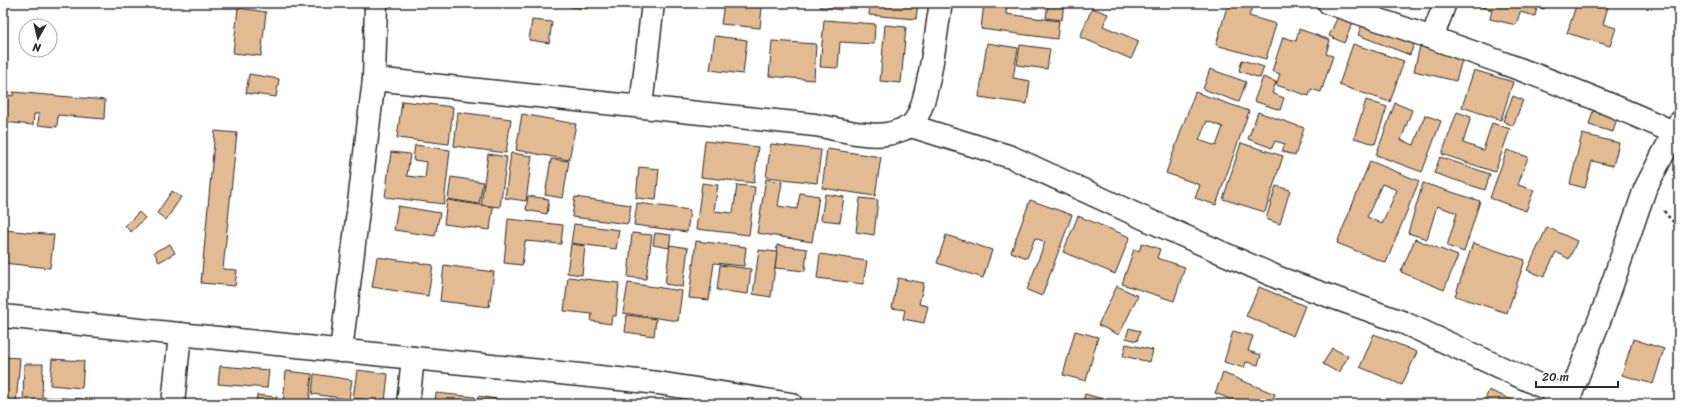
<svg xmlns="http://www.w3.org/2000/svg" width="1682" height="407" font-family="Sriracha,sans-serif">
	<rect width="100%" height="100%" fill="#fff"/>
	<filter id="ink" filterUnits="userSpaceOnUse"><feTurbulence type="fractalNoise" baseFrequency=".025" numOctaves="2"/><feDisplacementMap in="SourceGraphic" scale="8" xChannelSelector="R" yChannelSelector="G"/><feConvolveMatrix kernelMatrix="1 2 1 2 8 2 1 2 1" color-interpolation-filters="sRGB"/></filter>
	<g filter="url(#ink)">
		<g fill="#e3bb93" stroke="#2b2b2b" fill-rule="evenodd">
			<path d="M545,3H588L587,9Z"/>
			<path d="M724,3L762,7L760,28L721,24Z"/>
			<path d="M820,3H842L841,10L820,7Z"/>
			<path d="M870,3H918L916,19L869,15Z"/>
			<path d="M984,3H1007L1006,14L1059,21L1057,39L981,29Z"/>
			<path d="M1048,3H1064L1062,20L1046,18Z"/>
			<path d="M1228,3H1246L1253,5L1249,16L1276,24L1266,59L1216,45Z"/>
			<path d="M1479,3H1546L1544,9L1537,7L1535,16L1520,12L1516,25L1490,19L1492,10L1478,6Z"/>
			<path d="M1577,3H1609L1603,24L1616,28L1610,46L1567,33Z"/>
			<path d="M238,8L266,12L261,56L233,53Z"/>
			<path d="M1092,8L1108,14L1103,26L1139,41L1131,59L1080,37Z"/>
			<path d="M1339,14L1354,20L1344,43L1329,36Z"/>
			<path d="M1364,19L1416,38L1410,55L1358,35Z"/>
			<path d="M532,20L552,22L549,43L529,40Z"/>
			<path d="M824,20L875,24L874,44L840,42L838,68L820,67Z"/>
			<path d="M885,25L906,27L901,83L880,81Z"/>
			<path d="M1299,29L1330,40L1326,54L1333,56L1321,92L1311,89L1309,96L1276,85L1280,74L1272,71L1283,37L1296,41Z"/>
			<path d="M715,36L747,40L743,74L710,70Z"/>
			<path d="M772,41L816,44L814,80L769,76Z"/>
			<path d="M987,43L1018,48L1013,78L1030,81L1027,104L979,97Z"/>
			<path d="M1353,44L1404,61L1390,102L1339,85Z"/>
			<path d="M1020,45L1050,49L1047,69L1017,65Z"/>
			<path d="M1420,46L1463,56L1456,81L1414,71Z"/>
			<path d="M1242,60L1264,67L1260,78L1239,71Z"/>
			<path d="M1210,69L1246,82L1239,102L1203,89Z"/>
			<path d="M1474,70L1513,82L1501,120L1462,107Z"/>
			<path d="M249,74L279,79L276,97L246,93Z"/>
			<path d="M1263,77L1276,82L1272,93L1284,98L1280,110L1254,101Z"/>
			<path d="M13,92L105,100L104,119L58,115L57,127L38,125L39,114H34L33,125L3,122V107H7L8,95L13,96Z"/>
			<path d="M1195,92L1249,111L1216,205L1195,198L1200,185L1166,173ZM1207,121L1223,127L1216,146L1199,140Z"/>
			<path d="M1513,96L1523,100L1513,126L1503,121Z"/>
			<path d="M1366,100L1387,107L1375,144L1354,138Z"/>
			<path d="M402,101L453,107L449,144L397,138Z"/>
			<path d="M1395,103L1412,110L1401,140L1414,145L1425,115L1441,121L1422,172L1376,155Z"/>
			<path d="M1593,111L1617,118L1613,132L1589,125Z"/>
			<path d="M458,112L511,119L506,153L454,146Z"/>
			<path d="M1258,112L1304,128L1295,156L1282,151L1285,144L1275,141L1272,148L1248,139Z"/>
			<path d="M1457,112L1471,117L1463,143L1483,150L1492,123L1510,129L1495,172L1442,154Z"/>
			<path d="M522,114L576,124L569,160L516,150Z"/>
			<path d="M215,131L237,133L223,269L237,270L235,286L201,283Z"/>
			<path d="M1582,134L1619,143L1613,166L1592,161L1585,188L1570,184Z"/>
			<path d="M705,141L758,147L754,183L701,177Z"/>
			<path d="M1241,143L1283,156L1265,212L1223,199Z"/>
			<path d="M771,144L821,150L817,183L766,177Z"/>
			<path d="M415,145L450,150L444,204L385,197L391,152L410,154L407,176L425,178L427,162L413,160Z"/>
			<path d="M827,149L881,157L875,196L822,188Z"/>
			<path d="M1507,150L1528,157L1518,185L1534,190L1526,211L1490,198Z"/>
			<path d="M511,153L532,156L526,201L505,198Z"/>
			<path d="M488,154L507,157L500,207L481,205Z"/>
			<path d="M1440,157L1490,174L1485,190L1434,173Z"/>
			<path d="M551,159L569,161L563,198L545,195Z"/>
			<path d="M1370,161L1419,181L1386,263L1337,243ZM1382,184L1397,190L1382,224L1367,217Z"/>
			<path d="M639,167L659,169L656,200L636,198Z"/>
			<path d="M451,177L483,182L479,204L448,199Z"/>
			<path d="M766,179L782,182L778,206L797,209L800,193L819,196L812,242L757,233Z"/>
			<path d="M702,183L718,185L714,211L733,213L737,185L755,187L749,235L696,229Z"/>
			<path d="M1423,183L1480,201L1464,252L1447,246L1457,213L1437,206L1427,239L1408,233Z"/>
			<path d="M1276,186L1290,190L1280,224L1266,219Z"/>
			<path d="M172,191L181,197L166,220L157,213Z"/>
			<path d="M825,194L844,197L840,222L821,220Z"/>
			<path d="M528,196L549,199L547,214L526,210Z"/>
			<path d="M575,197L631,205L628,224L572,217Z"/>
			<path d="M860,198L878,200L874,235L856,232Z"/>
			<path d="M447,200L493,207L490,230L444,224Z"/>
			<path d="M1030,200L1072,215L1042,296L1027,290L1045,242L1035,238L1027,258L1011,252Z"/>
			<path d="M637,203L690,210L687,232L634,225Z"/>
			<path d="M398,206L440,213L435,236L394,230Z"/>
			<path d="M139,212L145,218L131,232L125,226Z"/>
			<path d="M1078,216L1130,237L1115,274L1063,252Z"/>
			<path d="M508,219L563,225L561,244L525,241L522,265L504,263Z"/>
			<path d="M574,224L619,230L616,249L571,243Z"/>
			<path d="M1547,227L1577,241L1569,259L1556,252L1544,277L1527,270Z"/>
			<path d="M5,230L54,235L50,268L3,263Z"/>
			<path d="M632,233L652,235L646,279L628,277Z"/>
			<path d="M655,233L671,235L669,248L653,245Z"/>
			<path d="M946,235L992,250L983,278L937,263Z"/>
			<path d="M1415,239L1458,256L1444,290L1401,272Z"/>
			<path d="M696,241L746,247L744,266L714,263L709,300L689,298Z"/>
			<path d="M1142,243L1160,249L1157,258L1185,267L1174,301L1122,284L1134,249L1139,251Z"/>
			<path d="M1473,243L1525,260L1507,313L1455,296Z"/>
			<path d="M170,244L175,253L159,262L154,252Z"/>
			<path d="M571,244L585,246L582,275L567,273Z"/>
			<path d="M670,245L688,248L683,287L665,284Z"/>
			<path d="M777,245L807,249L805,271L775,268Z"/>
			<path d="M759,250L777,252L771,297L753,294Z"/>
			<path d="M820,254L867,261L863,284L817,278Z"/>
			<path d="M377,257L433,265L428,296L372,287Z"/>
			<path d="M444,265L494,272L489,307L440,301Z"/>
			<path d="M720,265L751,269L748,294L717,290Z"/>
			<path d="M568,277L619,283L616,316H612L611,324L591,321L592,314L564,311Z"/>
			<path d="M898,278L924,283L919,304L928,306L924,323L903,319L905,310L892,308Z"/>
			<path d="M628,283L682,291L678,321L623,313Z"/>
			<path d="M1117,286L1138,296L1119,335L1098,325Z"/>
			<path d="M1259,287L1305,306L1293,336L1246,316Z"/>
			<path d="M627,315L656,319L654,336L625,332Z"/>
			<path d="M1129,328L1140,331L1137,341L1126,338Z"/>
			<path d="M1075,331L1098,337L1086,381L1063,375Z"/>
			<path d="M1233,331L1253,336L1248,351L1261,355L1258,365L1246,362L1244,368L1224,362Z"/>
			<path d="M1374,334L1417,352L1402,385L1360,367Z"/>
			<path d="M1633,339L1664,349L1653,384L1622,375Z"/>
			<path d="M1126,344L1153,350L1150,362L1123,356Z"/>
			<path d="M1332,348L1348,356L1339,373L1323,364Z"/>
			<path d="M3,357L20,358L16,404H3Z"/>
			<path d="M52,359L84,361L82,388L50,385Z"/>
			<path d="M24,364H43L42,397L83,399V404H23Z"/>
			<path d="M220,366L269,370L267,388L218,384Z"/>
			<path d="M357,370L388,374L385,402L353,398Z"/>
			<path d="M286,371L312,374L309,404H283Z"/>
			<path d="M1223,373L1275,394L1271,404H1242L1215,393Z"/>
			<path d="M314,374L352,380L349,399L312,394Z"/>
			<path d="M1489,390L1519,403L1518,404H1483Z"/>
			<path d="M436,393L475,397L474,404H435Z"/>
			<path d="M1085,394L1121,404H1082Z"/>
			<path d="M257,395L277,397L276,404H244L245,401L256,402Z"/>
			<path d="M478,396L514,402V404H477Z"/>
			<path d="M522,401L544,404H522Z"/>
		</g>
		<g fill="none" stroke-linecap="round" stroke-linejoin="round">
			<defs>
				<g id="street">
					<path d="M1329,3C1445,42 1562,81 1673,132"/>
					<path d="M1432,38L1445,3"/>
					<path d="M374,79L815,125C838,129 864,137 887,134C893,133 905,129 910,126C929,112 936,28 941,3"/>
					<path d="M641,106L653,3"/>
					<path d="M911,126L1011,157L1148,220L1279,278L1402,322L1569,399"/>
					<path d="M3,316L658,383L791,404"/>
					<path d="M341,351L374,79L376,3"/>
					<path d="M173,404L180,334"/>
					<path d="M408,404L413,358"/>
					<path d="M1567,404L1604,308L1645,189L1679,123"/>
				</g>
			</defs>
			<use href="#street" stroke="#2b2b2b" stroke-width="25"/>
			<path stroke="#2b2b2b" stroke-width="2.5" stroke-dasharray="3 3" stroke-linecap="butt" d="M1664,211L1671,220L1679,225"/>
			<use href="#street" stroke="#fff" stroke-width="22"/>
		</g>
	</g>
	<rect width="1682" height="407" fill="none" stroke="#fff" stroke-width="16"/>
	<rect x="8" y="8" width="1666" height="391" fill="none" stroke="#2b2b2b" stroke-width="1.5" filter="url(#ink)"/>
	<g transform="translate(38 38) rotate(188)"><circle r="19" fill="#ffffff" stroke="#aaaaaa"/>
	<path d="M0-3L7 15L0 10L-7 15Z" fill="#2b2b2b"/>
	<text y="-6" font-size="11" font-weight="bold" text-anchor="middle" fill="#2b2b2b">N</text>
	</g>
	<path d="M1536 381v6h82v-6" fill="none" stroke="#2b2b2b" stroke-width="2"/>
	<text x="1542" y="381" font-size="12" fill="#2b2b2b" stroke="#ffffff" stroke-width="3" paint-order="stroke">20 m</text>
</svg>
